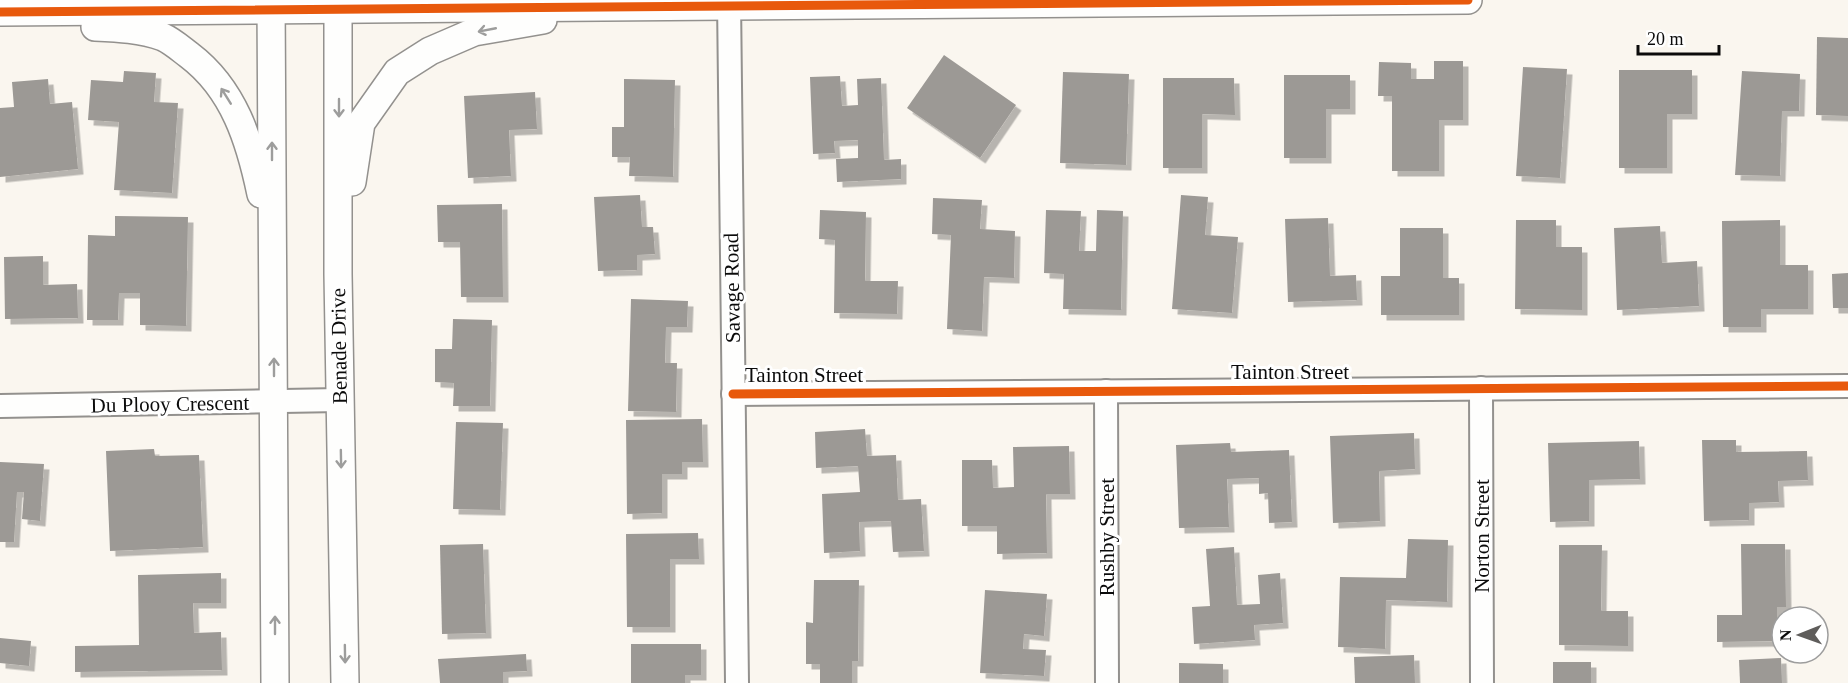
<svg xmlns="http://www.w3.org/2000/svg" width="1848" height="683" font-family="'Times New Roman',serif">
	<defs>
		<filter id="shadow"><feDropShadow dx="5.5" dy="5.5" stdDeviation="0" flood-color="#0004"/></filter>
	</defs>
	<rect width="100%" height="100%" fill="#faf6ef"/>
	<g fill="#9c9995" filter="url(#shadow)">
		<path d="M1817,37L1848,38V116L1816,115Z"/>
		<path d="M944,55L1016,105L980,158L907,108Z"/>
		<path d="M1434,61H1463V120H1439V171H1392V96H1378L1379,62L1411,63V79H1434Z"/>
		<path d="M1523,67L1567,69L1560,178L1516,176Z"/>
		<path d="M1619,70H1692V114H1667V168H1619Z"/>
		<path d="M124,71L156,73L154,102L178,103L172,193L114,190L119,122L88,120L91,80L123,82Z"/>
		<path d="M1742,71L1800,74L1799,111H1782L1780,176L1735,175Z"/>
		<path d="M1063,72L1129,74L1126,165L1060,163Z"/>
		<path d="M1284,75H1350V109H1326V158H1284Z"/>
		<path d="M840,76L842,106L858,105L857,79L881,78L884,160L901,159V179L837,182L836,159L858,158V140L834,141L835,153L813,154L810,77Z"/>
		<path d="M1163,78H1234L1235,115L1202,114V168H1163Z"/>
		<path d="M48,79L50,104L72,102L78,169L0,177V108L14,107L12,82Z"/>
		<path d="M624,79L675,80L673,177L629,176L630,157H612V127H624Z"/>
		<path d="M535,92L537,129L509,130L511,176L468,178L464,96Z"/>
		<path d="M640,195L642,227H653L655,254L637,255V270L598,271L594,197Z"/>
		<path d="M1181,195L1208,197L1205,235L1238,237L1232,313L1172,309Z"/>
		<path d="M933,198L982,200L980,229L1015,231L1014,278L984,277L982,331L947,329L951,235L932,234Z"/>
		<path d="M502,204L503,297H461L460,242H438L437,205Z"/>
		<path d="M820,210L866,212L865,281H898L897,314L834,313L835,240L819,239Z"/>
		<path d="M1046,210L1081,211L1079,251H1096L1097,210L1123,211L1121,310L1063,309L1064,274L1044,273Z"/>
		<path d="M115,216L188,217L186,326L140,325V293H119L118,320H87L88,235L115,236Z"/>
		<path d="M1328,218L1330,276L1356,275L1357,300L1288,302L1285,219Z"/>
		<path d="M1516,220H1556V247H1582V310L1515,309Z"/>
		<path d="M1780,220V265H1808V309H1761V327H1723L1722,221Z"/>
		<path d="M1660,226L1662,263L1697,261L1699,306L1617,310L1614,228Z"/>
		<path d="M1400,228H1443V278H1459V315H1381V276H1400Z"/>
		<path d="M43,256V285L77,284L78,318L5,319L4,257Z"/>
		<path d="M1848,273V308H1833L1832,274Z"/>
		<path d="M631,299L688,301L687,327H666L665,363H677L676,412L628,411Z"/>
		<path d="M453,319L492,320L490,406H453L454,383L435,382V349H452Z"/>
		<path d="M702,419L703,462H682V474H662V513L627,514L626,420Z"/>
		<path d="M456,422L503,423L500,510L453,509Z"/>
		<path d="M865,429L867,456L896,455L898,500L921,499L924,551L893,552L891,521L859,522L860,551L824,553L822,494L860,492L858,466L816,468L815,432Z"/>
		<path d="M1414,433L1415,469L1379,471L1380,521L1333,523L1330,436Z"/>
		<path d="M1702,440H1736V452L1807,451L1808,480L1778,481L1779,502L1749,503V520L1704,521Z"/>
		<path d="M1639,441L1640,479L1589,480V521L1550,522L1548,443Z"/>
		<path d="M1230,443L1231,452L1289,450L1292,522L1269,523L1268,493L1259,494V478L1227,479L1229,527L1179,528L1176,445Z"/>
		<path d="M1069,446L1070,494H1046L1047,553L997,554V526H962V460H992L993,488L1014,487L1013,447Z"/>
		<path d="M154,449L155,456L199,455L203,547L110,551L106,451Z"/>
		<path d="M0,462L44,464L40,521L22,519L24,492H17L14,542H0Z"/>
		<path d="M698,533L699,559H670V627H627L626,534Z"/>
		<path d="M1408,539L1448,540L1447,602L1386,600L1385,649L1338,647L1340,577L1406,578Z"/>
		<path d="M483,544L486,633L442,634L440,545Z"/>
		<path d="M1741,544H1785L1786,607H1777V641L1717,642V615H1742Z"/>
		<path d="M1559,545H1602L1601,611H1628V646L1559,645Z"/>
		<path d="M1234,547L1237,605L1260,604L1258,575L1280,573L1283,623L1254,625L1255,640L1194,644L1192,607L1210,606L1206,549Z"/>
		<path d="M221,573V603H193L194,633L221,632L222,670L75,672V646L139,645L138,575Z"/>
		<path d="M814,580H859L858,661H852V683H820V664H806V622L813,623Z"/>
		<path d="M985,590L1047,594L1044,636L1024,634L1023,649L1046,650L1044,676L980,673Z"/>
		<path d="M0,638L31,641L29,666L0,663Z"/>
		<path d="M631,644H701V675H685V683H631Z"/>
		<path d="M526,654L527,671L503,672V683H440L438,659Z"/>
		<path d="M1414,655L1415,683H1355L1354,657Z"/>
		<path d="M1781,658L1782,683H1740L1739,660Z"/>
		<rect x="1553" y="662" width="38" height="21"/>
		<path d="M1179,663L1223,664V683H1179Z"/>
	</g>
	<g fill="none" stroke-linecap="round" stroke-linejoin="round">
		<defs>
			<g id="minor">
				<path d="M729,0L737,683"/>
				<path d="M1481,388L1482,683"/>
				<path d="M1106,391L1107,683"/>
				<path d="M733,394L1848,386"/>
				<path d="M0,406L340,400"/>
			</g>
			<g id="tertiary">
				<path d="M271,0L275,683"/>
				<path d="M338,0V274L345,683"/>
				<path d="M0,12L1468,0"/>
				<path d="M95,27C118,28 141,29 163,37C172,41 181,49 189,55C234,89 250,141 261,194"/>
				<path d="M352,182L361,123L397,72L430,51L474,32L543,20"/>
			</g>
		</defs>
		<use href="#minor" stroke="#93918e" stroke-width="26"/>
		<use href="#tertiary" stroke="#93918e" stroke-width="30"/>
		<use href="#minor" stroke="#fefefd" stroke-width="22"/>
		<use href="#tertiary" stroke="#fefefd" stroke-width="27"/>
		<defs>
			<g id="cycleway">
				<path d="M0,12L1468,0"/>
				<path d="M733,394L1848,386"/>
			</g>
		</defs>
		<use href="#cycleway" stroke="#fff" stroke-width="13"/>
		<use href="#cycleway" stroke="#e8590c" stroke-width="9"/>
	</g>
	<defs><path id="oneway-shaft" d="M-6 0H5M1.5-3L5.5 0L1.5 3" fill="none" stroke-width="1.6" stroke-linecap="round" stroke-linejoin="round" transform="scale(1.5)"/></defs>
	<g stroke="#9d9d9c">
		<use href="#oneway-shaft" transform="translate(487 30) rotate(169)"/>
		<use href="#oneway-shaft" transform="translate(226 96) rotate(-122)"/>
		<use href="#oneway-shaft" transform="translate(339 108) rotate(90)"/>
		<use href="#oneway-shaft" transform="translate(272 151) rotate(-90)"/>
		<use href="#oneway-shaft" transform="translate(274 367) rotate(-90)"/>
		<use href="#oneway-shaft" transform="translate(341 459) rotate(89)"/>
		<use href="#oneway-shaft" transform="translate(275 625) rotate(-90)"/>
		<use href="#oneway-shaft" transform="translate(345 654) rotate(89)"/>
	</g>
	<g text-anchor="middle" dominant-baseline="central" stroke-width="6" stroke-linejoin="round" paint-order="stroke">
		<g font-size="21" fill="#0b0b0b" stroke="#fff">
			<text transform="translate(732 288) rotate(-91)">Savage Road</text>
			<text transform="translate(339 346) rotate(-91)">Benade Drive</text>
			<text x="1290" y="372">Tainton Street</text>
			<text x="804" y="375">Tainton Street</text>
			<text transform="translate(170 404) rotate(-1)">Du Plooy Crescent</text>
			<text transform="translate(1482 536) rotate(-90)">Norton Street</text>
			<text transform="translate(1107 537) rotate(-90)">Rushby Street</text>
		</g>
	</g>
	<g transform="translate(1800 635) rotate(269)"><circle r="28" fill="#ffffff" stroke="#9d9d9d" stroke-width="1.5"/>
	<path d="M0-4.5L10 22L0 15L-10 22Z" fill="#5f5d5b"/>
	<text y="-9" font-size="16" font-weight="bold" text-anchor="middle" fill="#0b0b0b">N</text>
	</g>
	<path d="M1638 45v9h81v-9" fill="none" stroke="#0b0b0b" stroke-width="3"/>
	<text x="1647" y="45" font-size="18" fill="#0b0b0b" stroke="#ffffff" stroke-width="4.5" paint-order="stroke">20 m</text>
</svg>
